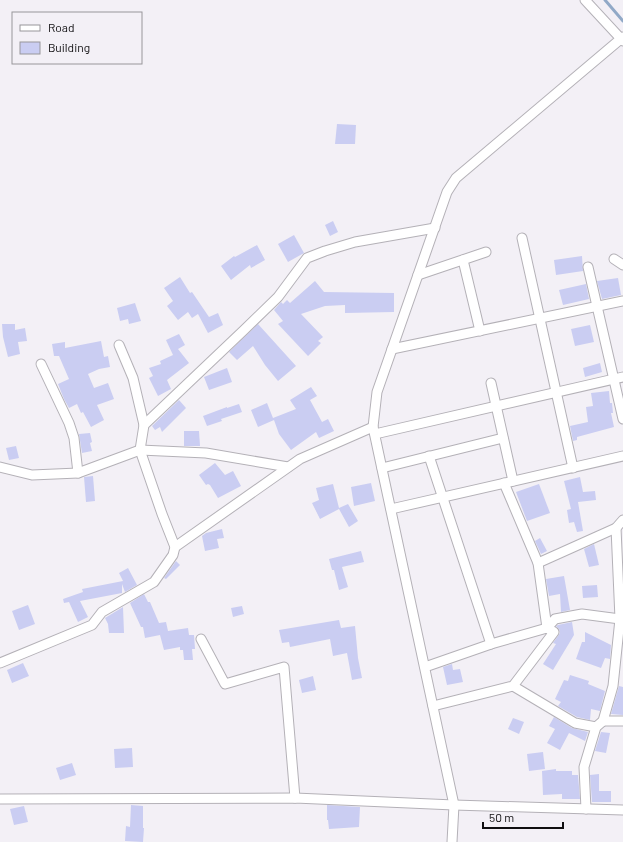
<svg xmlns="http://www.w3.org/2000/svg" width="623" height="842" font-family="Barlow,sans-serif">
	<rect width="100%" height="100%" fill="#f3f0f6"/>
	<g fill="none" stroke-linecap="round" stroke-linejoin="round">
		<path stroke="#91a9c7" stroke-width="3" d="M605,0L623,21"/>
	</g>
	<g fill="#cacdf2">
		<path d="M337,124L356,125L355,144H335Z"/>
		<path d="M333,221L338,232L330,236L325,225Z"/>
		<path d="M294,235L304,253L288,262L278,244Z"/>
		<path d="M257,245L265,260L251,268L250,265L231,280L221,266L234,256L235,257Z"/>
		<path d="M582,256L583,271L556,275L554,260Z"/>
		<path d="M180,277L190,293L192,292L209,317L218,313L223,325L208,333L198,314L192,318L188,312L178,320L167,306L173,301L164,288Z"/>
		<path d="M618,278L621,295L602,299L597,281Z"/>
		<path d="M315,281L324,292L394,293V312L345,313V305L325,306L301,314L323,337L318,341L321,343L308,356L278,324L283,321L274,310L281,302L283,304L287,300L290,303Z"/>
		<path d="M586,284L589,299L563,305L559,290Z"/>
		<path d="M135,303L141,321L129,324L128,319L120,321L117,308Z"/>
		<path d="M2,324H15V330L25,328L27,341L18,342L20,354L8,357L3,337Z"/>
		<path d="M258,324L296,366L278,381L265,365L253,346L237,360L229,352Z"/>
		<path d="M590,325L594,342L575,346L571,329Z"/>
		<path d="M179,334L185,345L178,349L189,363L167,380L171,389L158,396L149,378L153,376L149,368L161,364L160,361L173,355L166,340Z"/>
		<path d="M101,341L104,357L108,356L110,367L99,369L88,374L94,388L108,383L114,399L97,405L104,420L91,427L83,412L81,413L77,404L69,408L64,399L58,384L69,379L59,356H54L52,344L65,342V348Z"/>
		<path d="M600,363L602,372L585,377L583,368Z"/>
		<path d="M227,368L232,382L209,390L204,377Z"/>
		<path d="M311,387L317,396L310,400L322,422L328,419L334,431L319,438L316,432L291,450L279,434L274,420L258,427L251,410L267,403L273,418L296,409L290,400Z"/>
		<path d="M609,391L610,403H612L613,413H611L614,427L577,437V440L573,441L570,426L588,422L586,407L593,406L591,393Z"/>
		<path d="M179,400L186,408L162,432L160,427L155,430L152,426Z"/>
		<path d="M239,404L242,412L221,419L222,421L207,426L203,416L227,407V408Z"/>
		<path d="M184,431H199L200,446H184Z"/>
		<path d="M90,433L92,442L90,443L92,451L82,453L79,434Z"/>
		<path d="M16,446L19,458L9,460L6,448Z"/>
		<path d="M215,463L225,475L233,471L241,486L218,498L210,485L208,484L206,485L199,475Z"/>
		<path d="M93,476L95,501L86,502L84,477Z"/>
		<path d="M580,477L583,492L595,491L596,500L578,502L583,531L577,532L574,522L569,523L567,510L571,509L564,481Z"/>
		<path d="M371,483L375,501L354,506L351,487Z"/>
		<path d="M333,484L339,508L348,504L358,521L349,527L339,509L320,519L312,503L319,500L316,488Z"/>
		<path d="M539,484L550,513L527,521L516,492Z"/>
		<path d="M222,529L224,538L217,539L219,548L205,551L202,536L206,533Z"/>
		<path d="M540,538L547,551L541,554L535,541Z"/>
		<path d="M594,544L599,565L589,567L584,549Z"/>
		<path d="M361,551L364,562L342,567L348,587L339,590L334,570H332L329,559Z"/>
		<path d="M176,561L180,565L166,579L164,578Z"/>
		<path d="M128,568L137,585L125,592L122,584V593L80,601L88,617L78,622L69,602L64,603L63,599L83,592L82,589L123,581L119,573Z"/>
		<path d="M564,576L570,610L561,612L560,594L549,596L546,579Z"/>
		<path d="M597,585L598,597L583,598L582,586Z"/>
		<path d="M144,594L148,602H150L159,623L166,622L168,631L188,628L189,635H194L195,649H192L193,660H184L183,650H180V647L164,650L160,635L145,638L143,627H141L130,603Z"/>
		<path d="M28,605L35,624L19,630L12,611Z"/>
		<path d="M242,606L244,614L233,617L231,608Z"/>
		<path d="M123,607L124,633H109L108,624L105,618Z"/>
		<path d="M339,620L341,628L355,626L358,658L362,678L352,680L347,653L333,656L330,639L290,647L289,642L282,643L279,630Z"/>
		<path d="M572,622L574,635L553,670L543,664L556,644L553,643L560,633L559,629L556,626L558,625Z"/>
		<path d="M585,632L611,645L610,659L605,658L601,668L576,659L582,642H585Z"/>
		<path d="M23,663L29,676L12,683L7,670Z"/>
		<path d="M452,664L453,670L460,669L463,682L447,685L443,667Z"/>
		<path d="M570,675L589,681L588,684L605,691L600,711L591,709L590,720L577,717L558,706L561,702L555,699L564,680L568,681Z"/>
		<path d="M313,676L316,690L302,693L299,680Z"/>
		<path d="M619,686L623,687V715L611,714Z"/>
		<path d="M554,717L572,728L588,732L585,741L569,733L560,750L547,743L555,729L549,726Z"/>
		<path d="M513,718L524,722L519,734L508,729Z"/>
		<path d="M601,732L610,733L606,753L595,751Z"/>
		<path d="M132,748L133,767L115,768L114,749Z"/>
		<path d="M543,752L545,769L529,771L527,754Z"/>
		<path d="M72,763L76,775L60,780L56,768Z"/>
		<path d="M556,769V771H572V775H578L580,799H562V794L543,795L542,771Z"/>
		<path d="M599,774V791H611V802H592L590,775Z"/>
		<path d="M131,805L143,806V828H144L143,842L125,841L126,826L130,827Z"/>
		<path d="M327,805L360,807L359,827L329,829L328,820H327Z"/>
		<path d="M24,806L28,822L14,825L10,809Z"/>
	</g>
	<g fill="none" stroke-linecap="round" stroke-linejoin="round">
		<defs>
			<g id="street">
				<path d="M585,0L623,41"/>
				<path d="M522,238L573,468"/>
				<path d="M614,259L623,265"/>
				<path d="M463,260L480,331"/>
				<path d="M588,267L623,419"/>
				<path d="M418,275L486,252"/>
				<path d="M119,345L133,378L144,425"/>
				<path d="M392,349L623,301"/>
				<path d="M41,364L69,423L74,438L78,473"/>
				<path d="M491,383L513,481"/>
				<path d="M375,434L623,377"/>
				<path d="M429,456L491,644"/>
				<path d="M0,467L32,475L78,473L140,450L206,453L288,467"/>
				<path d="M382,468L503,438"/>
				<path d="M504,483L538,563L547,628"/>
				<path d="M391,509L623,456"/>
				<path d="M175,547L300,459L373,427"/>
				<path d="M538,563L616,528L623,520"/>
				<path d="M201,639L225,684L284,667L295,798"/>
				<path d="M0,663L92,625L102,612L154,582L173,555L175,547L162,514L140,450L144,425L244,330L278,297L307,258L325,251L355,242L435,228"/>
				<path d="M425,667L491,644L547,628L555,619L582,614L620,619"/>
				<path d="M513,686L575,723L596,727"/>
				<path d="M433,706L513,686L554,632L547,628"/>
				<path d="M603,721H623"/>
				<path d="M0,799L295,798L454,805L623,810"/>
				<path d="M586,809L584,767L596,727L603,721L613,686L620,619L616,528"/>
				<path d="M452,842L454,805L373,427L377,392L447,192L456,178L623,37"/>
			</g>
		</defs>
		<use href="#street" stroke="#b4b1b7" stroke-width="11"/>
		<use href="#street" stroke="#fff" stroke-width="9"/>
	</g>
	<rect x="12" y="12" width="130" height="52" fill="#f3f0f6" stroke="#98969a"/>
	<rect x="20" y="25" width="20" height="6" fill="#ffffff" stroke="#98969a"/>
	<text x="48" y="32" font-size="12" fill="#0f0e10">Road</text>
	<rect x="20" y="42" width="20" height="12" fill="#cacdf2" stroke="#98969a"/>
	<text x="48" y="52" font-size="12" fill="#0f0e10">Building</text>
	<path d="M483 822v6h80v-6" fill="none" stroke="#0f0e10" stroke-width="2"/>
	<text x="489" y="822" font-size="12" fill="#0f0e10" stroke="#f3f0f6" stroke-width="3" paint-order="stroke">50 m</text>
</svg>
